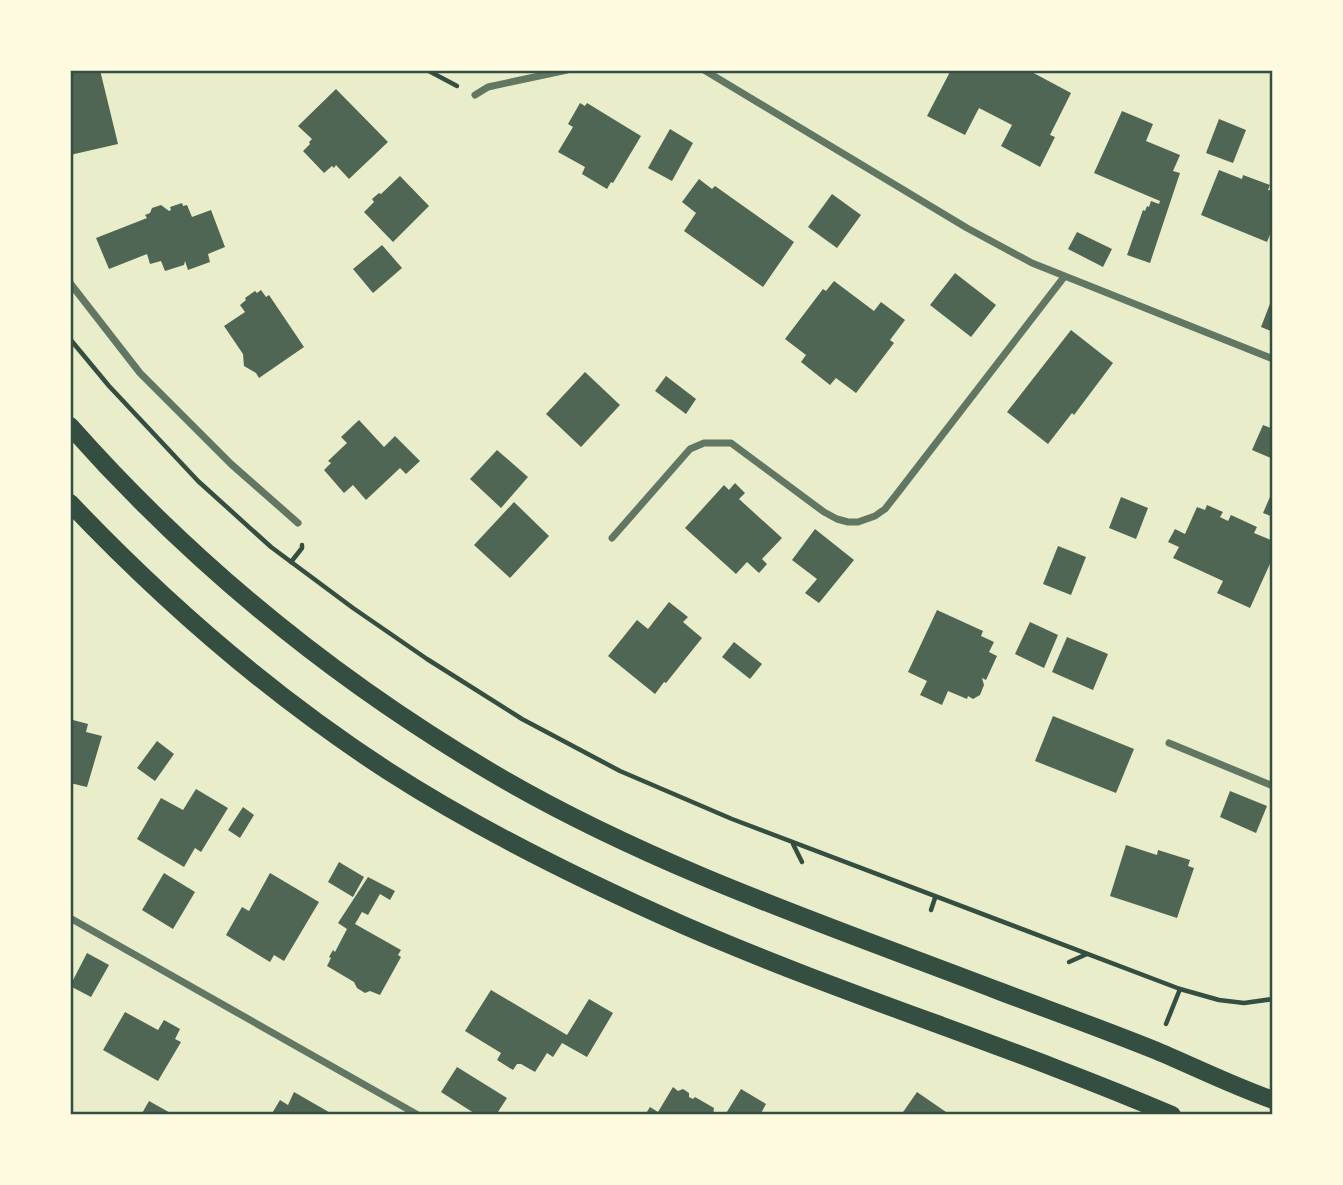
<svg xmlns="http://www.w3.org/2000/svg" width="1343" height="1185" font-family="Manrope,sans-serif">
	<rect width="100%" height="100%" fill="#e9edc9"/>
	<g fill="#4f6655">
		<path d="M70,70H100L118,144L70,155Z"/>
		<path d="M951,70H1028L1071,93L1050,135L1055,137L1040,167L1001,146L1012,125L979,108L965,135L927,116Z"/>
		<path d="M336,89L388,142L349,179L336,165L334,168L332,166L324,173L303,151L310,144L309,142L312,139L298,126Z"/>
		<path d="M580,103L585,106L587,103L641,136L613,183L611,182L607,189L582,174L585,167L558,152L573,127L568,124Z"/>
		<path d="M1122,111L1153,124L1146,141L1180,155L1173,171L1180,173L1150,263L1127,255L1143,210L1145,211L1147,206L1149,207L1151,201L1159,204L1160,201L1094,173Z"/>
		<path d="M1219,119L1246,130L1233,163L1206,153Z"/>
		<path d="M670,129L693,143L672,181L648,168Z"/>
		<path d="M1219,170L1242,179L1243,175L1270,185L1268,190L1273,191V227L1267,242L1201,215Z"/>
		<path d="M400,176L429,206L393,242L364,212L374,202L372,199L379,193L381,194Z"/>
		<path d="M699,179L712,189L715,186L794,242L763,287L684,231L696,213L682,202Z"/>
		<path d="M832,194L861,215L837,248L808,227Z"/>
		<path d="M182,203L183,206L187,205L192,217L211,210L225,247L208,254L210,262L188,270L185,261L184,265L165,271L161,261L150,264L147,254L109,269L96,238L147,218L145,215L150,213L152,208L161,205L169,211L171,210L170,207Z"/>
		<path d="M1077,232L1112,249L1103,267L1068,249Z"/>
		<path d="M382,245L402,268L373,293L353,269Z"/>
		<path d="M955,273L996,305L971,337L930,305Z"/>
		<path d="M834,281L874,311L881,302L905,320L890,340L894,343L856,393L836,378L830,385L801,362L806,355L785,339L823,289L826,291Z"/>
		<path d="M261,290L266,297L269,295L304,347L259,378L256,373L244,366L243,354L224,326L245,312L240,305L246,300L245,298L255,291L257,293Z"/>
		<path d="M1273,296V332L1261,327Z"/>
		<path d="M1071,330L1113,363L1074,415L1072,413L1048,444L1007,412Z"/>
		<path d="M585,372L620,405L581,447L546,414Z"/>
		<path d="M666,376L696,399L686,414L655,391Z"/>
		<path d="M359,420L384,447L395,436L420,461L406,474L400,468L366,500L353,485L344,493L324,470L331,463L328,461L347,443L341,437Z"/>
		<path d="M1263,425L1273,429V459L1252,450Z"/>
		<path d="M497,450L528,477L501,508L470,479Z"/>
		<path d="M735,483L745,493L739,499L782,538L762,559L767,564L759,573L747,562L736,574L685,528L724,485L729,490Z"/>
		<path d="M1273,490V517L1263,513Z"/>
		<path d="M1121,497L1148,508L1136,539L1109,528Z"/>
		<path d="M514,502L549,536L510,578L474,545Z"/>
		<path d="M1207,505L1223,512L1220,517L1228,521L1231,515L1257,527L1254,533L1273,541V557L1250,608L1217,593L1223,581L1173,558L1179,547L1168,542L1175,529L1185,534L1197,507L1205,510Z"/>
		<path d="M815,529L854,560L819,603L805,593L817,579L792,560Z"/>
		<path d="M1058,546L1086,557L1071,595L1043,584Z"/>
		<path d="M669,602L688,617L683,622L702,638L666,683L664,682L655,694L608,656L637,620L648,629Z"/>
		<path d="M937,610L983,631L981,636L994,642L989,652L997,656L986,680L982,678L984,685L980,695L973,699L968,696L967,699L948,691L942,705L920,695L927,681L908,672Z"/>
		<path d="M1030,622L1058,635L1044,668L1015,654Z"/>
		<path d="M1067,637L1108,654L1093,690L1052,672Z"/>
		<path d="M734,642L762,664L750,679L722,657Z"/>
		<path d="M1053,716L1134,749L1116,793L1035,761Z"/>
		<path d="M73,720L88,724L86,732L102,736L87,787L70,783V727Z"/>
		<path d="M157,741L174,754L155,781L137,768Z"/>
		<path d="M196,789L228,808L201,852L195,848L184,867L137,839L161,798L183,810Z"/>
		<path d="M1230,791L1267,806L1256,833L1220,817Z"/>
		<path d="M243,807L254,815L240,838L228,830Z"/>
		<path d="M1126,845L1157,855L1158,850L1190,860L1188,866L1194,868L1177,918L1110,896Z"/>
		<path d="M339,862L364,877L353,897L328,882Z"/>
		<path d="M164,873L195,892L173,929L142,910Z"/>
		<path d="M270,873L319,902L284,961L274,955L270,962L226,935L242,907L249,911Z"/>
		<path d="M368,877L395,891L390,900L380,894L368,915L362,912L355,924L401,950L398,955L401,957L380,995L370,991L365,993L357,988L354,982L327,966L331,958L329,957L333,950L335,952L347,929L338,923Z"/>
		<path d="M87,953L109,965L91,997L70,986Z"/>
		<path d="M491,990L567,1035L589,999L613,1013L587,1057L562,1043L553,1057L547,1053L535,1072L521,1064H517L513,1070L497,1060L501,1053L465,1031Z"/>
		<path d="M125,1012L158,1030L164,1020L180,1029L175,1039L181,1042L158,1081L103,1050Z"/>
		<path d="M457,1067L507,1098L496,1115H477L441,1092Z"/>
		<path d="M673,1087L678,1091L683,1089L689,1093V1097L693,1099L695,1097L714,1108L713,1115H645L650,1107L658,1112Z"/>
		<path d="M741,1089L766,1104L760,1115H725Z"/>
		<path d="M294,1092L334,1115H271L280,1100L288,1105Z"/>
		<path d="M917,1092L946,1112L944,1115H901Z"/>
		<path d="M149,1101L174,1115H141Z"/>
	</g>
	<g fill="none" stroke-linecap="round" stroke-linejoin="round">
		<g stroke="#344e41" stroke-width="4.5">
			<path d="M427,70L457,86"/>
			<path d="M70,339L109,386L198,481L271,547L353,608L427,659L522,719L620,771L732,819L1180,989L1219,1000L1244,1003L1273,999"/>
			<path d="M291,562L302,548V545"/>
			<path d="M793,844L802,862"/>
			<path d="M931,910L935,898"/>
			<path d="M1069,962L1087,954"/>
			<path d="M1166,1024L1180,989"/>
		</g>
		<g stroke="#617663" stroke-width="7">
			<path d="M704,70L967,228L1032,263L1273,359"/>
			<path d="M475,95L488,87L567,70"/>
			<path d="M70,283L140,373L231,464L298,523"/>
			<path d="M612,538L690,449L704,443H731L824,512L837,519L848,522H858L875,516L885,509L896,495L1064,277"/>
			<path d="M1169,743L1273,786"/>
			<path d="M70,918L418,1115"/>
		</g>
		<g stroke="#344e41" stroke-width="18">
			<path d="M70,426C195,567 341,685 503,779C659,869 832,927 999,991C1052,1011 1105,1030 1157,1051C1195,1067 1233,1086 1273,1100"/>
			<path d="M70,503C166,604 271,695 388,771C481,831 581,880 683,925C843,995 1011,1046 1172,1115"/>
		</g>
	</g>
	<rect width="1343" height="1185" fill="none" stroke="#fefae0" stroke-width="144"/>
	<rect x="72" y="72" width="1199" height="1041" fill="none" stroke="#344e41" stroke-width="2.5"/>
</svg>
